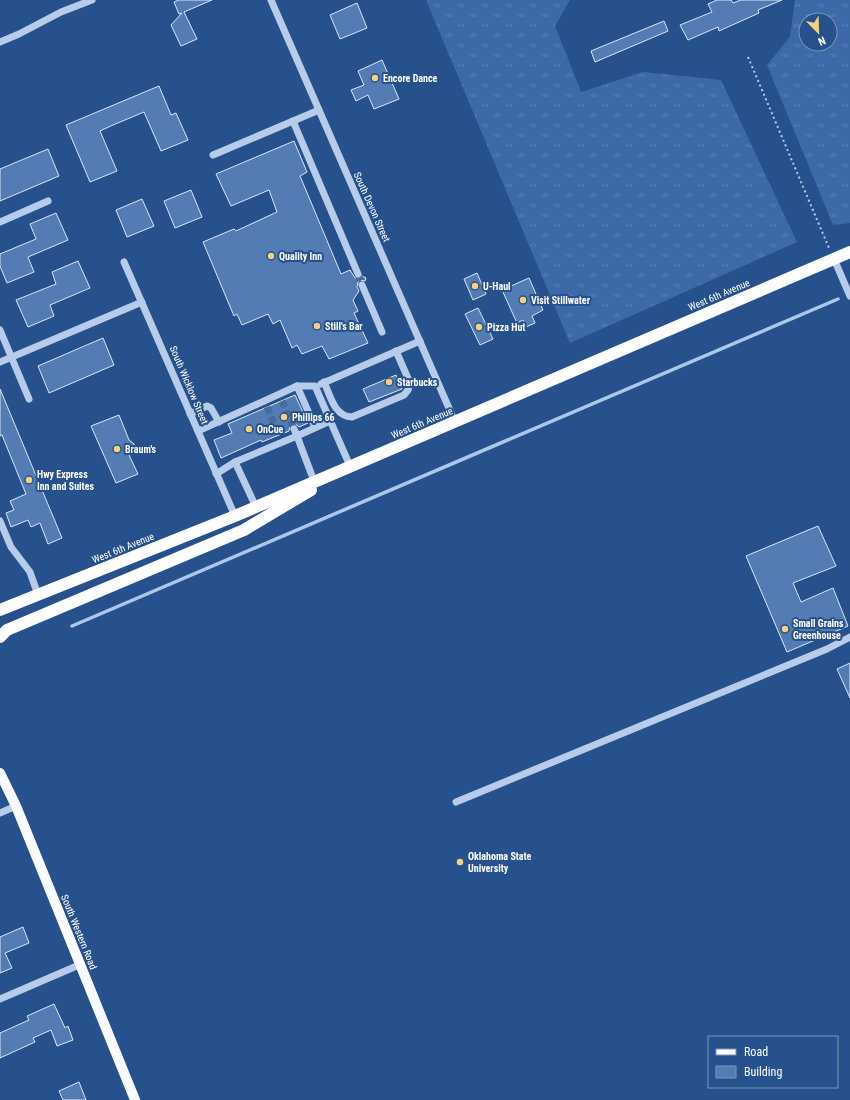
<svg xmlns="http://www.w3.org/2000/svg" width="850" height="1100" font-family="'Roboto Condensed',sans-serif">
	<defs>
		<pattern id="grass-tufts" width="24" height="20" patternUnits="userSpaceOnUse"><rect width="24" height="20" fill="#3c6aa8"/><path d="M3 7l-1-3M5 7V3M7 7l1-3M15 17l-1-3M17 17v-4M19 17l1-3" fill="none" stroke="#5980b5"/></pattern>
	</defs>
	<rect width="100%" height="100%" fill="#27518c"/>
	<g fill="url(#grass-tufts)" fill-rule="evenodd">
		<path d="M426,0H570L555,26L581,92L643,72L721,80L797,242L570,343Z"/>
		<path d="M795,0H850V223L833,225L767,65L790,37ZM806,20H830V44H806Z"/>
	</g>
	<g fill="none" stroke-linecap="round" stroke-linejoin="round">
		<path stroke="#abc7ea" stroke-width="3.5" d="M72,626L838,299"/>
	</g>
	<g fill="#547cb4" stroke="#dae7f8">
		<path d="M179,0H212L184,12L197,39L181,46L171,25L182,13L179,14L174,2Z"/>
		<path d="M717,0H731L733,3L741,0H782L758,10L759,13L719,31L718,27L688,40L680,25L712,12L708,4Z"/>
		<path d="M357,3L367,28L340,39L330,15Z"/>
		<path d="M664,21L668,31L595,62L591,51Z"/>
		<path d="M382,60L399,99L374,109L368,95L356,101L351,90L364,85L358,71Z"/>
		<path d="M159,86L171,115L176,113L188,140L161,151L144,112L113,125L100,131L117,171L90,182L66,125Z"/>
		<path d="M294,141L307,172L300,176L341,274L350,270L355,278L360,279L362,276L366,278L365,281L360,280L358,282L357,287L359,291L353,300L358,311L354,313L368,343L329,359L322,346L302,354L297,345L292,348L280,320L273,324L268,314L242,325L237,314L234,316L203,242L234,229L236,231L277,212L269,190L231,206L216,174Z"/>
		<path d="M48,149L59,176L0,201V169Z"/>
		<path d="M191,190L202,217L175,228L164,201Z"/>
		<path d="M142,199L154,226L127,237L116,210Z"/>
		<path d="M56,213L68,240L28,257L34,272L7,283L0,266V254L36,239L30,224Z"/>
		<path d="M78,261L90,288L50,305L54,316L28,327L16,300L56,284L52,272Z"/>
		<path d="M477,273L486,294L473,300L464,279Z"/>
		<path d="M529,278L543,310L532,316L535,323L526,327L523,320L517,323L502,290Z"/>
		<path d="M478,308L493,339L480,345L465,314Z"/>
		<path d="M103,338L114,365L49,393L38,366Z"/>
		<path d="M396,375L402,389L369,402L363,389Z"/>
		<path d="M0,389L62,538L48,544L40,523L31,527L28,520L11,527L6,513L14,510L10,501L26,494L2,435L0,436Z"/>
		<path d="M295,395L308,423L299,427L297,425L292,424L290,426L289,431L262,442L261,440L221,458L214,440L232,433L228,424Z"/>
		<path d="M119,415L129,440L134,444V450L129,455L138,474L116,483L91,426Z"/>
		<path d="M818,526L836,566L793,583L801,602L833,588L848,626L787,652L746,556Z"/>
		<path d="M850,663V698L837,669Z"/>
		<path d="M23,927L29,943L5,953L12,968L0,973V937Z"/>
		<path d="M54,1004L65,1028L68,1026L73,1040L57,1046L51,1030L33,1038L35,1042L0,1058V1033L29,1020L27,1016Z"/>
		<path d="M79,1082L86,1100H63L59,1091Z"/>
	</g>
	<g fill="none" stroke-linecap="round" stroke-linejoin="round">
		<g stroke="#476b9d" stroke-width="7" stroke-dasharray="7 3.5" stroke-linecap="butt">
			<path d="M358,274L362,285"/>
			<path d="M282,401L294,429"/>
			<path d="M267,407L279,436"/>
		</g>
		<path stroke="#b6ccea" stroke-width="2" stroke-dasharray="2 3" stroke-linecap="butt" d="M748,57L829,248"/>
		<g stroke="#b6ccea" stroke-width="7">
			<path d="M271,0L455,422"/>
			<path d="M0,42L19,34L61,12L92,0"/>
			<path d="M293,121L358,274"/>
			<path d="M213,155L319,110"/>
			<path d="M0,222L48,201"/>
			<path d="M834,259L850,296"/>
			<path d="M124,262L235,516"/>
			<path d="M362,285L382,332"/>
			<path d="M0,330L29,399"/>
			<path d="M0,362L142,302"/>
			<path d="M324,382C331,397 334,416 352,417L404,395L408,390L410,383L396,351"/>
			<path d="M321,384L420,341"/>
			<path d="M297,386L315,427"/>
			<path d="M190,414L207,406L211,408L219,422"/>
			<path d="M294,429L297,436L330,421"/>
			<path d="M198,431L297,386H315L350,466"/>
			<path d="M216,474L235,462"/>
			<path d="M256,507L235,462L297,436L314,481"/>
			<path d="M0,521L11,547L30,572L38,595"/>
			<path d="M456,802L827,649L850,637"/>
			<path d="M0,813L16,806"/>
			<path d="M0,999L79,965"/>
		</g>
		<path stroke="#fafbfe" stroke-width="10" d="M0,773L16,806L135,1100"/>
		<g stroke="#fff" stroke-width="12">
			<path d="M0,610L235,516L850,252"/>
			<path d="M0,637L7,630L244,530L311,490"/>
		</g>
	</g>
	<g fill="#f2d37c" stroke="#27518c" stroke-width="1.5">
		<circle cx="375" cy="78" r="4"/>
		<circle cx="271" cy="256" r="4"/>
		<circle cx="475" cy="286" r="4"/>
		<circle cx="523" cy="300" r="4"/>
		<circle cx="317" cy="326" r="4"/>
		<circle cx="479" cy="327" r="4"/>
		<circle cx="389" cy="382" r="4"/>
		<circle cx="284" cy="417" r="4"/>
		<circle cx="249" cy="429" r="4"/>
		<circle cx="117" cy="449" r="4"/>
		<circle cx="29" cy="480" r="4"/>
		<circle cx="785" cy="629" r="4"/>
		<circle cx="460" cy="862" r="4"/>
	</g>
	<g text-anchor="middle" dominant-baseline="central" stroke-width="4" stroke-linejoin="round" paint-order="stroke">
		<g font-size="10" font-weight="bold" fill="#fff" stroke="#27518c" text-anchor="start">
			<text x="383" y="78">Encore Dance</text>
			<text x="279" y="256">Quality Inn</text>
			<text x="483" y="286">U-Haul</text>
			<text x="531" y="300">Visit Stillwater</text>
			<text x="325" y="326">Still's Bar</text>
			<text x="487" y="327">Pizza Hut</text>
			<text x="397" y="382">Starbucks</text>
			<text x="292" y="417">Phillips 66</text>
			<text x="257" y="429">OnCue</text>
			<text x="125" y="449">Braum's</text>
			<text x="37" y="474">Hwy Express<tspan x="37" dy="12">Inn and Suites</tspan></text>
			<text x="793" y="623">Small Grains<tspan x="793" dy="12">Greenhouse</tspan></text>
			<text x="468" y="856">Oklahoma State<tspan x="468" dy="12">University</tspan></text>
		</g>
		<g font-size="10" fill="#fff" stroke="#27518c">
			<text transform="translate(372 207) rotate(66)">South Devon Street</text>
			<text transform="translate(719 295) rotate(-23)">West 6th Avenue</text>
			<text transform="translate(189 385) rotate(67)">South Wicklow Street</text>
			<text transform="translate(422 423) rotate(-23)">West 6th Avenue</text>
			<text transform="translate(123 548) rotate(-22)">West 6th Avenue</text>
			<text transform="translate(79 932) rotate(68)">South Western Road</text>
		</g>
	</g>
	<rect x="708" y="1036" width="130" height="52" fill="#27518c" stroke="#7d97ba"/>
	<rect x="716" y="1049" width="20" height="6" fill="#fafbfe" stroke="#7d97ba"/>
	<text x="744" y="1056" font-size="12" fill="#ffffff">Road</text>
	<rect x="716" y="1066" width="20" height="12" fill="#547cb4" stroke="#7d97ba"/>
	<text x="744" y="1076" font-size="12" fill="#ffffff">Building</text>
	<g transform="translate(818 32) rotate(157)"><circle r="19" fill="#27518c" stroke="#7d97ba"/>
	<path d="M0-3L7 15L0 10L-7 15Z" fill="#f2d37c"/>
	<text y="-6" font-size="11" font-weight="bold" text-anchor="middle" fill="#ffffff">N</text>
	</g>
</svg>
